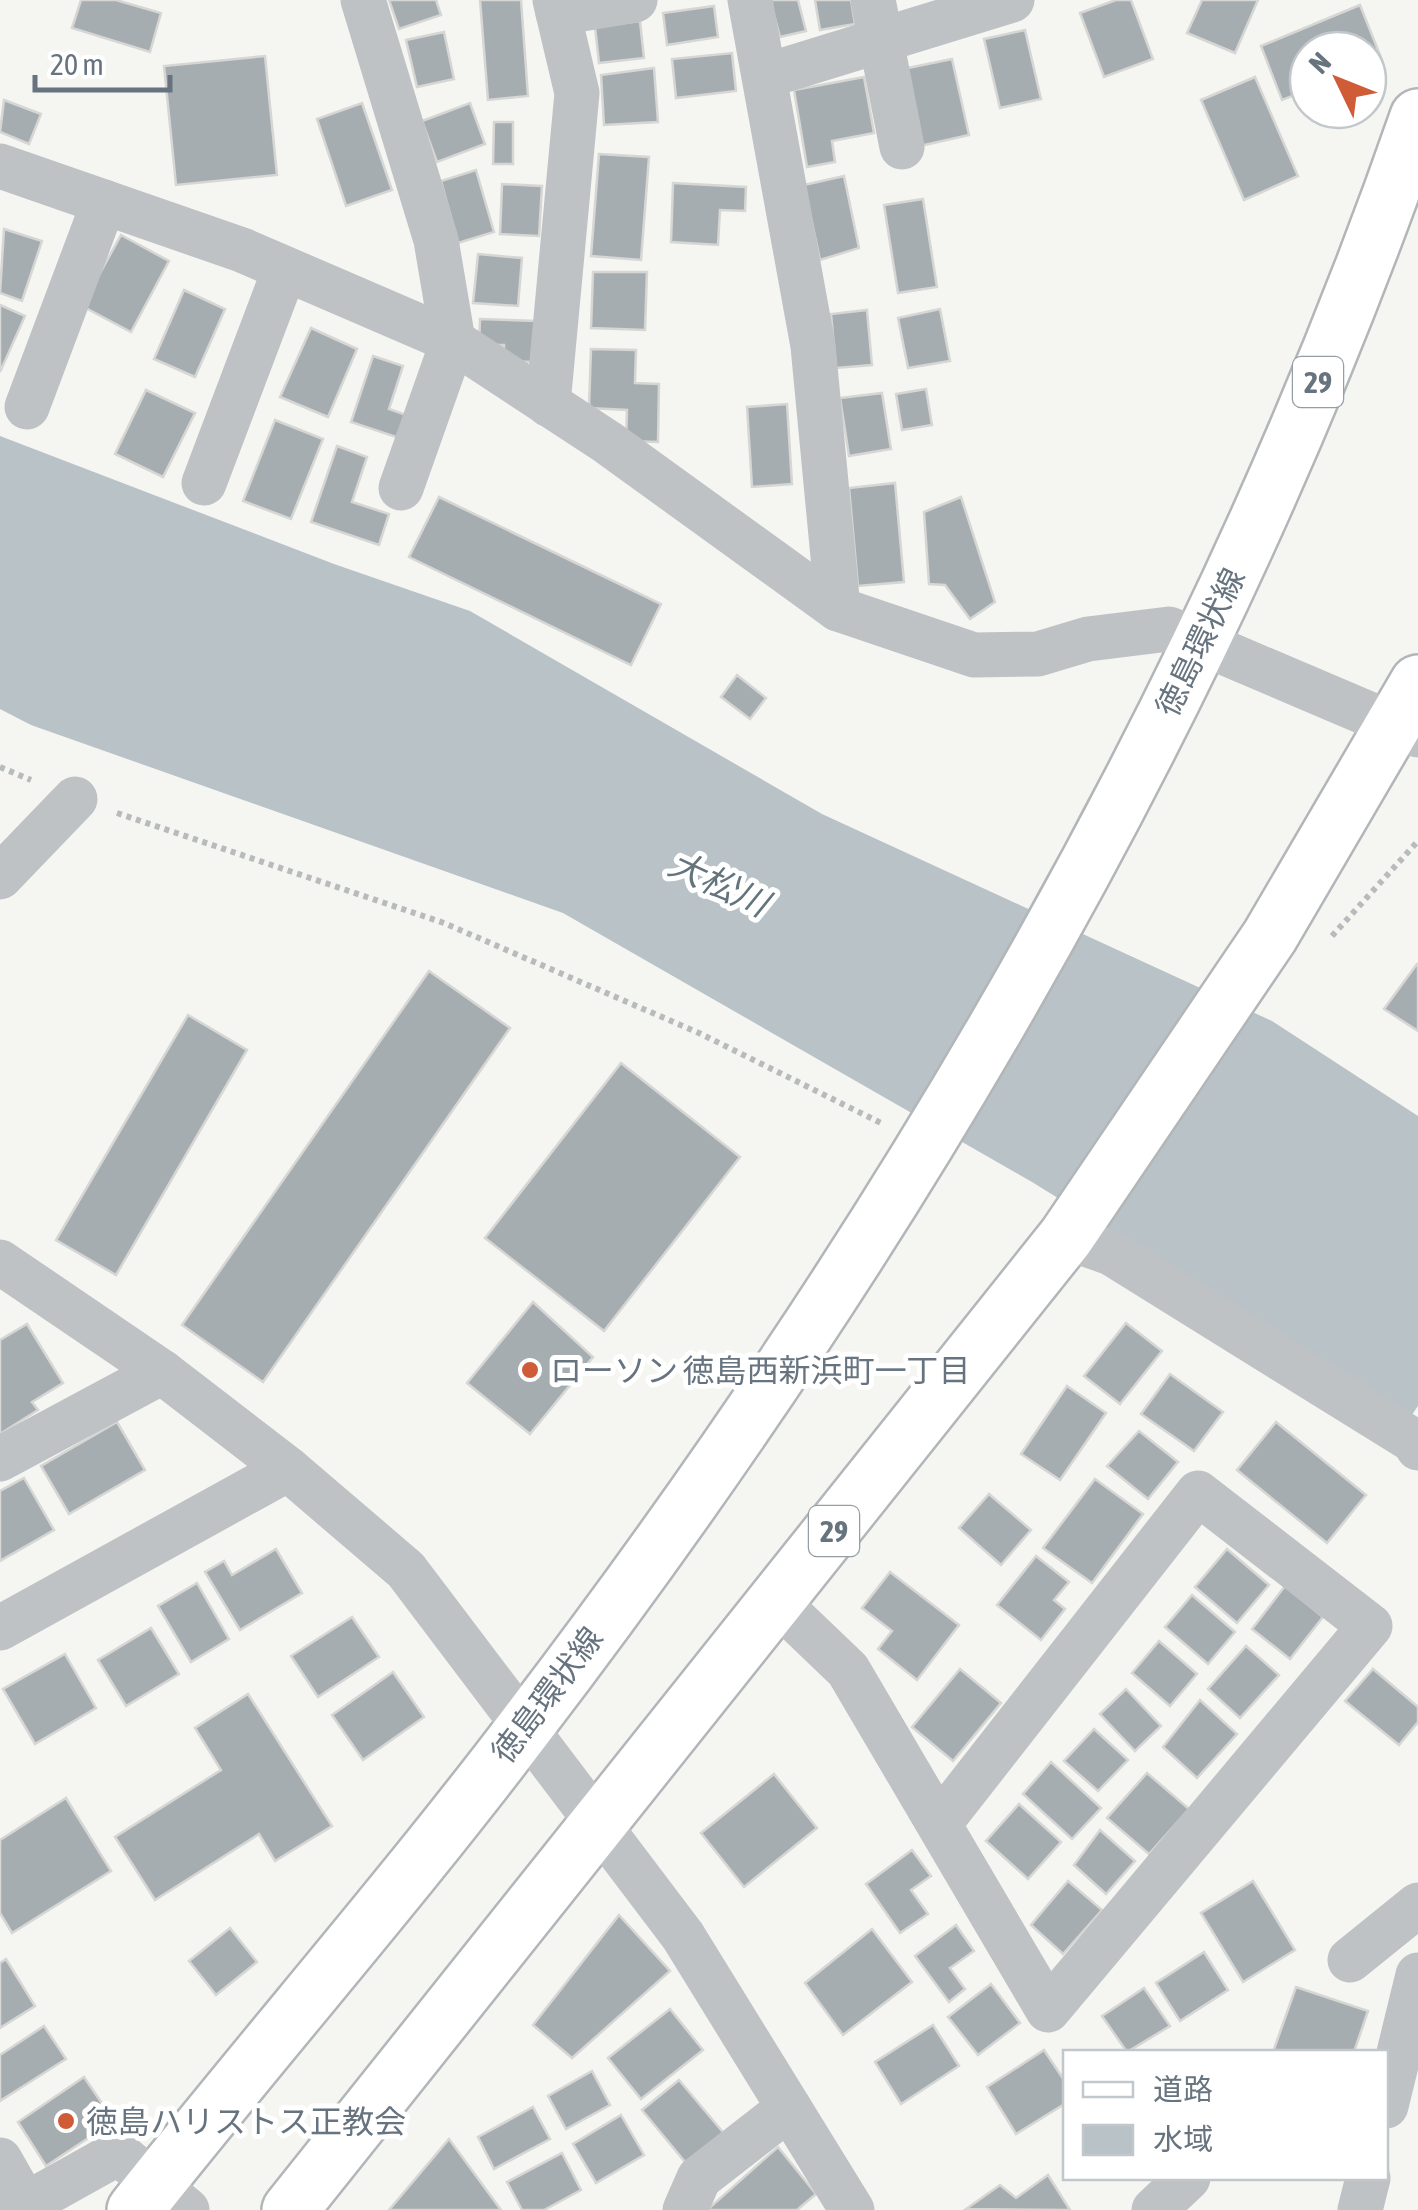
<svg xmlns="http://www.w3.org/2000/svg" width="1418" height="2210" font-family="'Asap Condensed','Noto Sans JP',sans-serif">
	<rect width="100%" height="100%" fill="#f5f5f2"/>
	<path fill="#b9c2c7" d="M0,436L334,564L470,611L822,814L1272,1021L1418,1116V1406L1411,1416L1032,1182L563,913L31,725L0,709Z"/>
	<g fill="#a6adb1" stroke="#d6d6d4" stroke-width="2.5">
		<path d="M81,0H116L161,13L150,52L72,28Z"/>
		<path d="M389,0H436L441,15L399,29Z"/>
		<path d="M480,0H521L528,96L488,100Z"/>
		<path d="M770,0H798L806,31L780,37Z"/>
		<path d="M815,0H851L855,24L820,30Z"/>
		<path d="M1116,0H1131L1153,59L1104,77L1080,13Z"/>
		<path d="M1202,0H1258L1235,53L1187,33Z"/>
		<path d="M1360,5L1382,60L1368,65V50H1308V90L1282,100L1261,46Z"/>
		<path d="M714,6L718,37L667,45L663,13Z"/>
		<path d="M640,21L644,58L599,63L595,27Z"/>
		<path d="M1025,30L1041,99L1000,108L984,39Z"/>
		<path d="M444,32L454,79L417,87L406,40Z"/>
		<path d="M732,53L736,91L676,98L672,59Z"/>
		<path d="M265,56L277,175L176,185L164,66Z"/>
		<path d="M952,59L969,135L920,146L903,69Z"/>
		<path d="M654,68L658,122L604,125L601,75Z"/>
		<path d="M864,77L874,133L832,141L835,162L807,167L794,90Z"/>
		<path d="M1255,77L1298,176L1244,200L1201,100Z"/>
		<path d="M4,100L41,114L29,144L0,132Z"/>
		<path d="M362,103L392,190L346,206L317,119Z"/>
		<path d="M470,103L485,144L437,162L422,121Z"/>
		<path d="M494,122H513V164H493Z"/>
		<path d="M599,154L649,157L641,260L591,256Z"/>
		<path d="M476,170L494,232L458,243L441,181Z"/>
		<path d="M844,176L859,248L820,260L804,185Z"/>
		<path d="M673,183L746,187L745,211L720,210L718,245L671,242Z"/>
		<path d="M502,184L542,186L539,236L500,234Z"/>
		<path d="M923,199L937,287L898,293L884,205Z"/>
		<path d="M4,229L42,241L22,301L0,293Z"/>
		<path d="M121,235L169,261L131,332L82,306Z"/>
		<path d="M478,254L522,258L518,306L473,303Z"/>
		<path d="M593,272H647L645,330L591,328Z"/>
		<path d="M184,290L225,309L195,377L154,359Z"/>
		<path d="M0,305L25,316L0,372Z"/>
		<path d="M940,309L950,361L908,368L898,318Z"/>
		<path d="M867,310L872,365L836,368L831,314Z"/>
		<path d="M480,319L537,321L535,362L504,361V345H479Z"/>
		<path d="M311,328L357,349L328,417L280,397Z"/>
		<path d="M591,349L636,350L635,383L659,384L658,442L626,441L627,410L589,408Z"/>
		<path d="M373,356L403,366L389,409L409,416L402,439L351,422Z"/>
		<path d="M926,389L932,425L902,430L896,394Z"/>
		<path d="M146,390L195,413L163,477L115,454Z"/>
		<path d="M882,393L891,449L849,456L840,398Z"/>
		<path d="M787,404L792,484L752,487L747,407Z"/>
		<path d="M275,420L323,439L291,519L243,501Z"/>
		<path d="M337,446L367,457L352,502L389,514L379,545L311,522Z"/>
		<path d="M895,483L904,582L858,586L849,488Z"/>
		<path d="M439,497L661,604L631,665L409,557Z"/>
		<path d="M961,497L995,602L970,619L945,585L929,584L924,512Z"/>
		<path d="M737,675L766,698L750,719L721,697Z"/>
		<path d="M1417,964H1418V1031L1384,1009Z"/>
		<path d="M429,971L510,1028L263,1382L182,1325Z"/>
		<path d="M188,1015L247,1050L116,1275L56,1240Z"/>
		<path d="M621,1063L740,1157L604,1331L485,1238Z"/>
		<path d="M533,1302L593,1357L530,1434L467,1383Z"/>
		<path d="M1126,1323L1162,1351L1120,1404L1084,1376Z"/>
		<path d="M27,1324L63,1383L32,1402L38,1410L0,1434V1340Z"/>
		<path d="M1170,1374L1223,1412L1194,1451L1141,1414Z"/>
		<path d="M1067,1386L1106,1413L1060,1480L1021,1454Z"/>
		<path d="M117,1422L145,1470L69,1514L41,1466Z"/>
		<path d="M1276,1422L1366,1495L1327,1543L1237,1470Z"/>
		<path d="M1139,1431L1178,1462L1148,1499L1107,1466Z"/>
		<path d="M24,1478L54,1530L0,1561V1491Z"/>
		<path d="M1095,1479L1143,1514L1092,1583L1043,1548Z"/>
		<path d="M989,1494L1031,1530L1001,1565L959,1528Z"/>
		<path d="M276,1549L302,1593L240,1630L205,1572L224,1561L232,1575Z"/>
		<path d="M1227,1549L1269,1585L1237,1623L1195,1587Z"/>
		<path d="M1036,1556L1069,1582L1054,1600L1065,1609L1041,1640L997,1605Z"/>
		<path d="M890,1572L959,1625L917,1680L878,1649L892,1631L862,1608Z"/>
		<path d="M197,1583L229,1639L191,1662L158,1606Z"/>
		<path d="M1285,1586L1323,1617L1290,1659L1252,1629Z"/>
		<path d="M1192,1595L1235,1632L1208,1664L1165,1627Z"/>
		<path d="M352,1617L379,1657L318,1697L291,1656Z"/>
		<path d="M151,1628L179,1674L126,1706L98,1660Z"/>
		<path d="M1159,1641L1197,1674L1170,1706L1132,1673Z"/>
		<path d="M1246,1646L1279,1675L1240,1718L1208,1689Z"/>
		<path d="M65,1654L96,1708L35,1744L3,1689Z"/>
		<path d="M960,1669L1001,1703L953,1761L912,1727Z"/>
		<path d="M1373,1669L1418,1707V1722L1399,1745L1345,1701Z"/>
		<path d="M393,1672L424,1717L363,1760L332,1715Z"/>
		<path d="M1126,1689L1161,1726L1135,1751L1100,1714Z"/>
		<path d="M248,1694L332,1826L275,1861L259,1834L155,1900L115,1837L221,1770L195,1728Z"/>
		<path d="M1200,1700L1237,1734L1197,1778L1163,1747Z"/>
		<path d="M1094,1729L1128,1760L1098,1791L1064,1761Z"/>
		<path d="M1051,1762L1101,1808L1072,1839L1023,1794Z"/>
		<path d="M1147,1773L1189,1809L1149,1854L1107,1818Z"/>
		<path d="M774,1774L817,1828L744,1887L701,1833Z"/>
		<path d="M66,1798L111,1871L12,1933L0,1913V1840Z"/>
		<path d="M1019,1804L1061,1842L1028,1879L986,1841Z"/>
		<path d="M1100,1830L1135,1861L1106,1894L1074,1865Z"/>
		<path d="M912,1850L931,1876L911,1890L928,1914L900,1933L866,1884Z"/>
		<path d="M1068,1881L1102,1910L1063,1954L1031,1925Z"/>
		<path d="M1253,1881L1295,1950L1243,1982L1201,1913Z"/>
		<path d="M619,1915L670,1971L572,2058L533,2025Z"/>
		<path d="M956,1925L974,1951L950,1968L965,1989L949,2002L915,1956Z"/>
		<path d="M230,1928L257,1962L216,1995L189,1961Z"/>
		<path d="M872,1929L912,1982L843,2035L805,1983Z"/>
		<path d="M1204,1952L1228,1990L1180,2021L1156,1983Z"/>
		<path d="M6,1959L35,2006L0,2028V1963Z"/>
		<path d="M991,1984L1020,2023L978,2055L948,2017Z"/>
		<path d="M1296,1987L1368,2011L1354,2052H1273Z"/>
		<path d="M1144,1988L1170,2026L1127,2052L1102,2016Z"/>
		<path d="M670,2009L703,2050L641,2099L608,2058Z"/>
		<path d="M933,2025L959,2066L901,2104L875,2062Z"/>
		<path d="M44,2026L66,2059L0,2101V2055Z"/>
		<path d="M1044,2050L1066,2083V2103L1016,2134L987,2087Z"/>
		<path d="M592,2071L610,2105L566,2129L548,2096Z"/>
		<path d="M84,2077L114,2121L46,2166L18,2122Z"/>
		<path d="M679,2080L727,2137L690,2168L642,2110Z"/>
		<path d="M533,2107L550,2139L494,2169L478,2137Z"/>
		<path d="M621,2115L644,2155L596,2183L573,2144Z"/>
		<path d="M449,2139L501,2210H389Z"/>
		<path d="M778,2147L816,2194L797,2210H707Z"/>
		<path d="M562,2153L581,2190L544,2210H522L507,2182Z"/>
		<path d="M1048,2175L1070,2210L966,2209L1000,2185L1016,2198Z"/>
	</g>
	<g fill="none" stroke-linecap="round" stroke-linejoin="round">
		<defs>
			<g id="primary">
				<path d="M135,2210C263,2048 400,1892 525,1727C899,1238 1216,700 1418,117"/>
				<path d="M290,2210L1066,1237L1270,936L1418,683"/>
			</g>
		</defs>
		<use href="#primary" stroke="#b2b6b9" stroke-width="60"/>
		<g stroke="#b8bbbc" stroke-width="6" stroke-dasharray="5 5" stroke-linecap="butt">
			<path d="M0,767L31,780"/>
			<path d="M117,813L444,923L699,1033L883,1124"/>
			<path d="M1332,936L1418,841"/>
		</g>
		<g stroke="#bec2c5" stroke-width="45">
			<path d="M363,0L436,240L453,341L401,488"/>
			<path d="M750,0L813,346L838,609"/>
			<path d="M873,0L902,147"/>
			<path d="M558,13L635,0"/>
			<path d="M765,76L1012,0"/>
			<path d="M0,166L242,250L453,341L607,442L838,609L974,655L1038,654L1088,639L1169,629L1418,735"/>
			<path d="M548,404L577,93L555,0"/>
			<path d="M27,407L104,202"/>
			<path d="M204,483L285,269"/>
			<path d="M0,877L75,799"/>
			<path d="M1066,1237L1111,1253L1417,1443L1418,1448"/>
			<path d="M0,1262L162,1372L288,1469L406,1570L683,1936L852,2210"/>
			<path d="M0,1459L162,1372"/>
			<path d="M778,1603L848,1670L1048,2010L1370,1626L1198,1493L939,1824"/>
			<path d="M0,1628L288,1469"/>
			<path d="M1350,1960L1418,1905"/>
			<path d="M1386,2106L1418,1975"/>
			<path d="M0,2160L25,2204"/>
			<path d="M16,2210L118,2153L187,2210"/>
			<path d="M685,2210L699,2178L789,2108"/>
			<path d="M1154,2210L1188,2178"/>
			<path d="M1360,2210L1368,2178"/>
		</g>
		<use href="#primary" stroke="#fff" stroke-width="55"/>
	</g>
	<g fill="#d05b37" stroke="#fff" stroke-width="4">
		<circle cx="530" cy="1370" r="10"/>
		<circle cx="66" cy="2121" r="10"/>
	</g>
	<g text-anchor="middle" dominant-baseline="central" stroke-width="10" stroke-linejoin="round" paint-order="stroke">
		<g fill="#fff" stroke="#959ea5" stroke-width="2.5">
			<rect x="1293" y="357" width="50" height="50" rx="8"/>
			<rect x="809" y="1506" width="50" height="50" rx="8"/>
		</g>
		<g font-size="30" font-weight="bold" fill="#67747f">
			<text x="1318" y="382">29</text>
			<text x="834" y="1531">29</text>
		</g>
		<g font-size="32" fill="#67747f" stroke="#fff">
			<text transform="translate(1200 642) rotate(-64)">徳島環状線</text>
			<text transform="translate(547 1695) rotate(-53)">徳島環状線</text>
		</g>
		<g font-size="32" fill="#67747f" stroke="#fff" text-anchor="start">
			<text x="550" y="1370">ローソン 徳島西新浜町一丁目</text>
			<text x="86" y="2121">徳島ハリストス正教会</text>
		</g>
		<g font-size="35" font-style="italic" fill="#63757c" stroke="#fff">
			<text transform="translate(719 883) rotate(25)">大松川</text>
		</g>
	</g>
	<rect x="1063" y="2050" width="325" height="130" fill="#ffffff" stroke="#c2c7cc" stroke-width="2.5"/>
	<rect x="1083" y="2082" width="50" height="15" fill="#ffffff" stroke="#c2c7cc" stroke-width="2.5"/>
	<text x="1153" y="2100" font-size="30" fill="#67747f">道路</text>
	<rect x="1083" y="2125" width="50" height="30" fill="#b9c2c7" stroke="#c2c7cc" stroke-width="2.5"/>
	<text x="1153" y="2150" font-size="30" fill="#67747f">水域</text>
	<g transform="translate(1338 80) rotate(313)"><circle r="48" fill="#ffffff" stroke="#c2c7cc" stroke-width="2.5"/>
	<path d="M0-8L18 38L0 25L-18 38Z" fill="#d05b37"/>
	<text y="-15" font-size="28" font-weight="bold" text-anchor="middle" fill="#67747f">N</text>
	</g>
	<path d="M35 75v15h135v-15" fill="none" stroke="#67747f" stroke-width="5"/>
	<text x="50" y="75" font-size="30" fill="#67747f" stroke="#ffffff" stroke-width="8" paint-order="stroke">20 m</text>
</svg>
